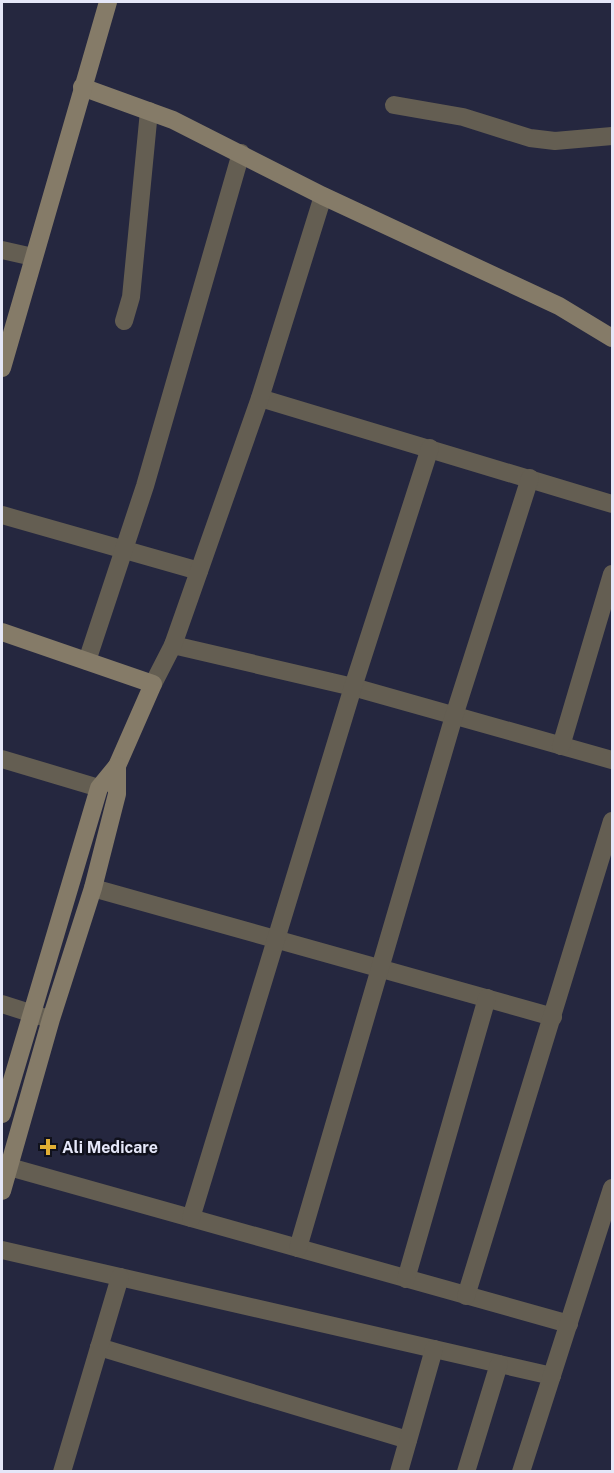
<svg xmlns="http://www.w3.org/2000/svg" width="614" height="1473" font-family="'Public Sans',sans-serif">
	<rect width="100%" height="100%" fill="#25273f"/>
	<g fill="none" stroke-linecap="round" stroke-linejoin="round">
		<g stroke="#645e52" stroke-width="18">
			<path d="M394,105L463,117L530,138L555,141L612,136"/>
			<path d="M2,250L33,257"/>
			<path d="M124,321L131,297L149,111"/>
			<path d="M260,398L612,504"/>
			<path d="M2,515L199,571"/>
			<path d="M173,645L353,687L612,760"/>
			<path d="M87,661L145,486L241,153"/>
			<path d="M153,684L173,645L260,398L323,196"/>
			<path d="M561,746L612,574"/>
			<path d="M2,759L99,788"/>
			<path d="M93,888L553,1017"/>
			<path d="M2,1004L46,1018"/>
			<path d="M2,1165L569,1324"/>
			<path d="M191,1218L353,687L430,448"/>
			<path d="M298,1248L454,716L530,478"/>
			<path d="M2,1250L552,1376"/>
			<path d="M406,1279L487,998"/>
			<path d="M466,1296L612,821"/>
			<path d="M99,1347L408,1440"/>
			<path d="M62,1472L120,1277"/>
			<path d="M399,1472L434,1349"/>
			<path d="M466,1472L499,1364"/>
			<path d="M521,1472L612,1188"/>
		</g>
		<g stroke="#857b68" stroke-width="18">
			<path d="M82,87L173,120L323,196L559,306L612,338"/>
			<path d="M2,368L108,2"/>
			<path d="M2,632L153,684L117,766L99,788L2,1114"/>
			<path d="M2,1191L51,1019L93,888L117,794V766"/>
		</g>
	</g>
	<path fill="#e2af34" stroke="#10111c" stroke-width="2" d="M45 1138h6v6h6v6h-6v6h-6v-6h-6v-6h6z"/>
	<g text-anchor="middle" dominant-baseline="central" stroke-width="5" stroke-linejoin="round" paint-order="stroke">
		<g font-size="16" font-weight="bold" fill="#e5e7f8" stroke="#10111c" text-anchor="start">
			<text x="62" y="1147">Ali Medicare</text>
		</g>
	</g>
	<rect width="614" height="1473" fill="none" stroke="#e5e7f8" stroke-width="6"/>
</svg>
